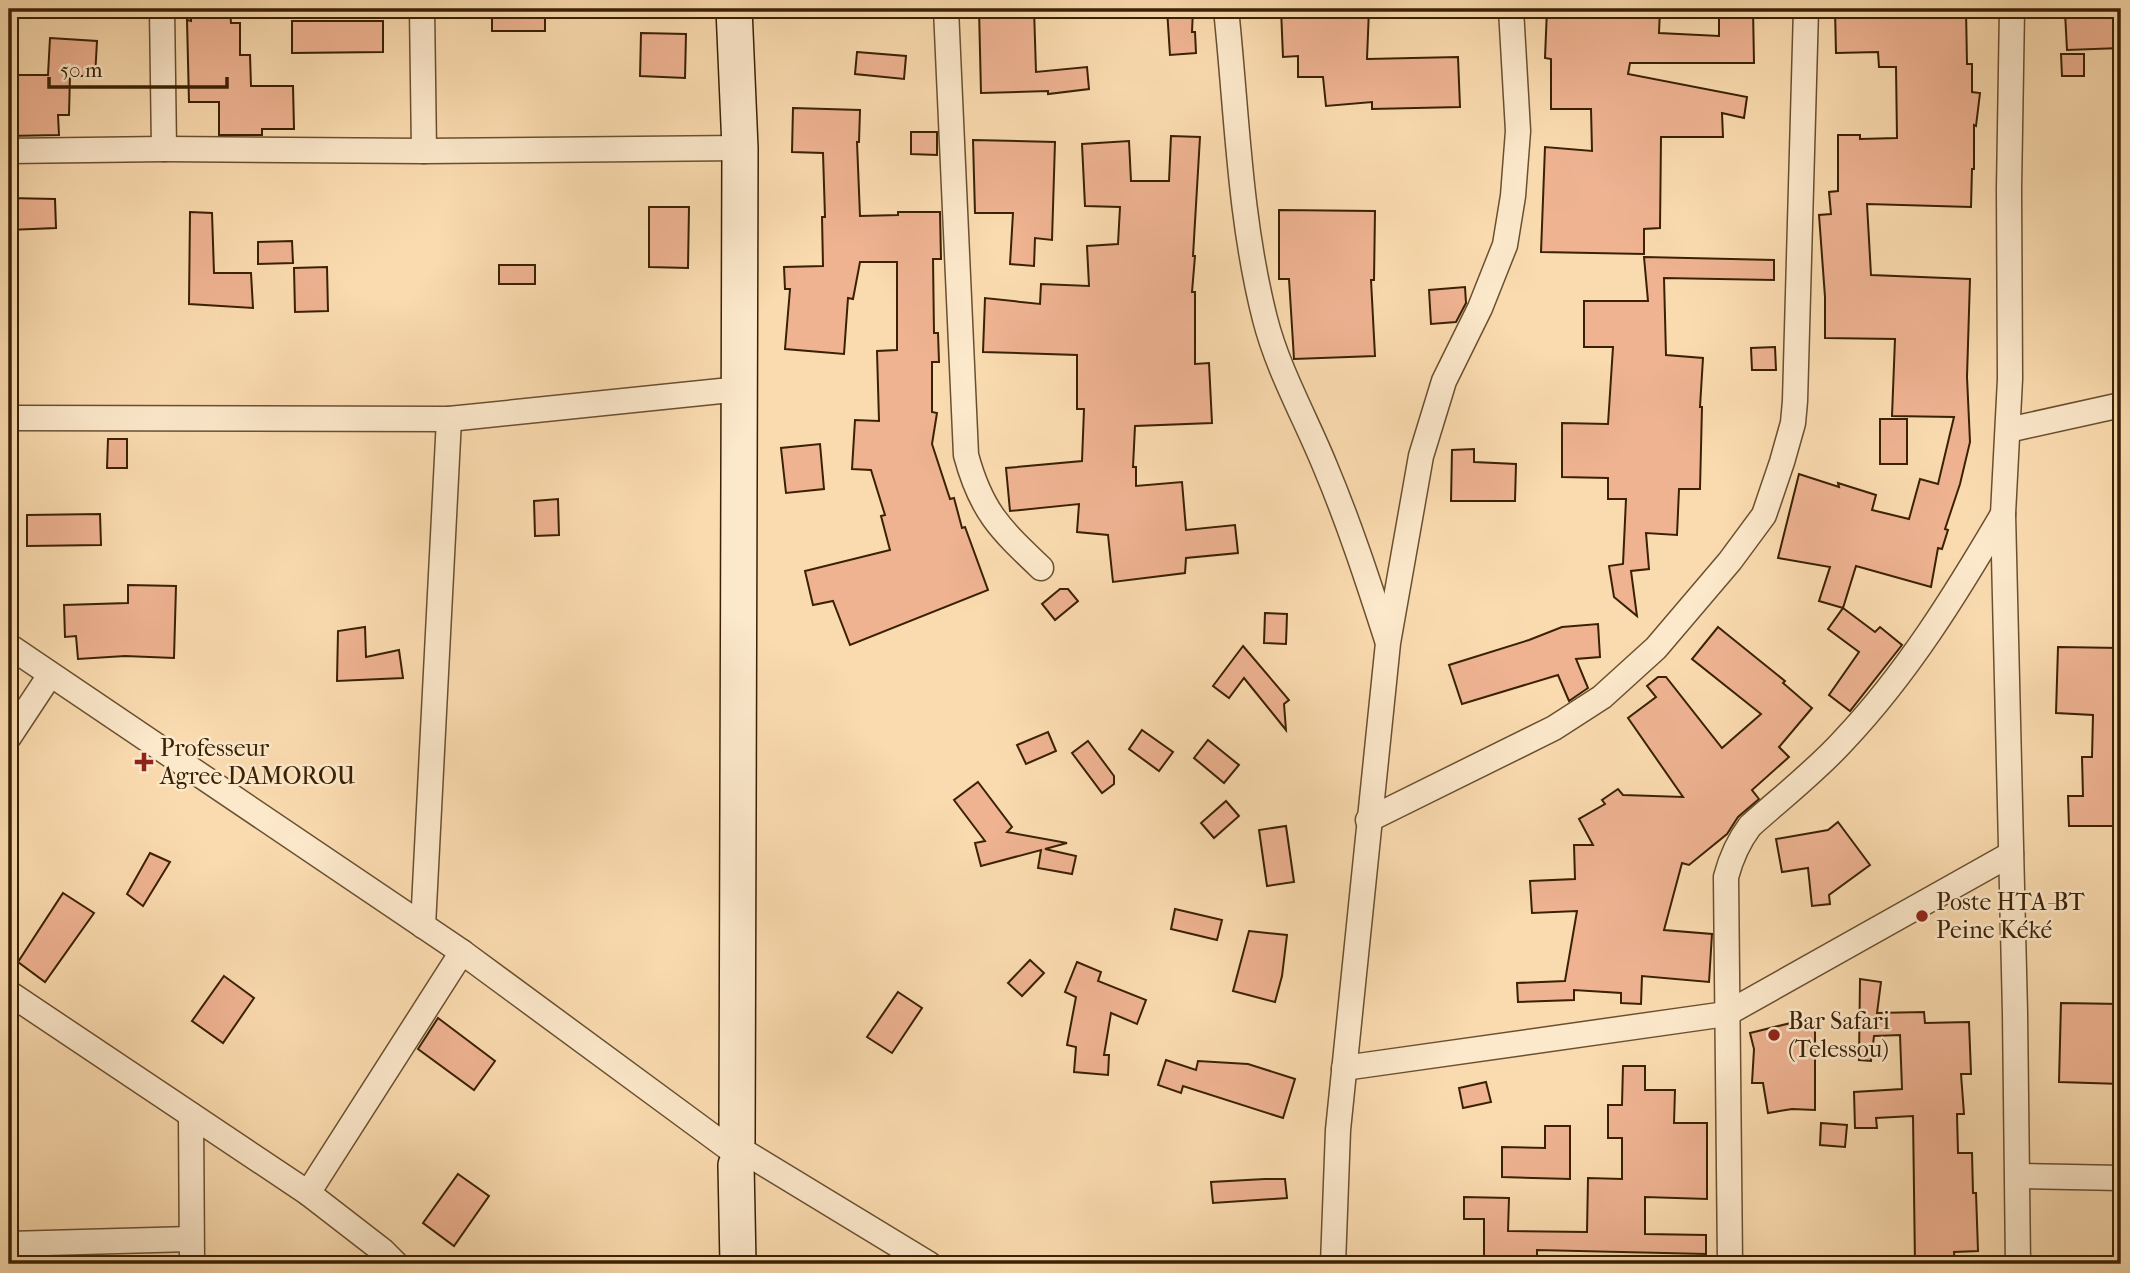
<svg xmlns="http://www.w3.org/2000/svg" width="2130" height="1273" font-family="'IM FELL French Canon',serif">
	<rect width="100%" height="100%" fill="#fadbaf"/>
	<filter id="stains"><feTurbulence type="fractalNoise" baseFrequency=".00286" numOctaves="4"/><feColorMatrix values="0 0 0 0 .2 0 0 0 0 .09 0 0 0 0 .02 0 0 0 .5 -.17"/></filter>
	<radialGradient id="worn" r=".72"><stop offset=".6" stop-color="#630" stop-opacity="0"/><stop offset="1" stop-color="#630" stop-opacity=".3"/></radialGradient>
	<g fill="#efb392" stroke="#3a2104" stroke-width="2">
		<path d="M191,9H230L231,23H240V55H250L251,86H293L294,129H262V135H219V102H189L187,20L191,21Z"/>
		<rect x="492" y="9" width="53" height="22"/>
		<path d="M979,9H1034L1036,72L1087,67L1089,89L1048,94V91L981,93Z"/>
		<path d="M1167,9H1193L1192,32H1195L1196,53L1170,55Z"/>
		<path d="M1281,9H1369L1367,59L1458,57L1460,107L1372,109V102L1326,106L1323,77H1298V56L1283,57Z"/>
		<path d="M1547,9H1660L1659,33L1719,36V9H1753L1754,63H1630L1628,74L1747,97L1744,118L1722,113L1723,137H1661L1660,228L1644,229V254L1541,252L1545,147L1592,151L1591,109H1551V59L1545,58Z"/>
		<path d="M1835,9H1966L1967,64H1972V92L1980,93L1976,126L1974,125V169H1972L1971,207L1867,204L1871,275L1970,279L1967,377L1970,442L1960,484L1945,529L1948,530L1942,549L1938,548L1931,587L1856,566L1843,608L1819,601L1830,567L1778,558L1799,474L1839,487L1838,483L1876,495L1872,510L1909,519L1920,479L1938,484L1954,417L1892,416L1895,339L1825,338V297L1819,215L1831,214L1829,192L1838,191V135H1860V139L1897,138L1896,67H1879L1878,52L1836,53Z"/>
		<path d="M2121,10V48L2067,50L2065,12Z"/>
		<path d="M292,21H383V52L292,53Z"/>
		<path d="M641,33L686,34L685,78L640,76Z"/>
		<path d="M50,38L97,41L95,77L70,75L69,115H58L59,135L9,136V75H48Z"/>
		<path d="M857,52L906,56L904,79L855,74Z"/>
		<path d="M2061,54H2084V76H2062Z"/>
		<path d="M793,108L860,110L859,142H857L860,216L898,215V212H940L941,259H933L934,333H938L939,362H932V412L937,413L932,444L950,499L954,498L962,528L965,527L988,590L850,645L833,601L813,605L805,571L890,550L881,516L885,515L871,470L852,469L855,420L879,421L877,351L897,350V262H860L853,299L848,298L844,354L785,349L790,289H785L784,267L823,266L822,217H825L823,153L792,152Z"/>
		<path d="M911,132H937V155L911,154Z"/>
		<path d="M1171,136L1200,137L1193,256H1195L1192,292H1195V364L1209,363L1212,423L1135,426L1133,467H1136V486L1182,482L1186,530L1235,525L1238,553L1186,558L1185,573L1113,582L1108,535L1077,532L1079,504L1010,511L1006,468L1082,461L1084,409H1077V355L983,352L985,298L1040,304L1041,284L1089,286L1087,246L1118,244L1120,207L1085,206L1082,144L1129,141L1131,181H1169Z"/>
		<path d="M973,140L1055,142L1052,240L1035,238L1034,266L1010,264L1013,213H975Z"/>
		<path d="M9,198L55,199L56,228L9,230Z"/>
		<path d="M649,207H689L688,268L649,267Z"/>
		<path d="M1279,210L1375,211L1374,280H1371L1375,356L1294,359L1289,279H1279Z"/>
		<path d="M190,212L212,213L214,273H251L253,308L189,304Z"/>
		<path d="M292,241L293,263L258,264V242Z"/>
		<path d="M1644,257L1774,260V280L1664,278L1666,355L1703,358L1700,407H1702L1700,489H1679L1677,535L1646,533L1649,569L1631,571L1637,616L1614,597L1609,566L1623,564L1626,499H1608V478L1562,477V423L1608,424L1613,347H1584V301H1648Z"/>
		<rect x="499" y="265" width="36" height="19"/>
		<path d="M327,267L328,311L295,312L294,268Z"/>
		<path d="M1465,287L1466,303L1456,322L1431,324L1429,290Z"/>
		<path d="M1775,347L1776,370H1752L1751,348Z"/>
		<rect x="1880" y="419" width="27" height="45"/>
		<path d="M108,439H127V468H107Z"/>
		<path d="M820,444L824,489L786,493L781,448Z"/>
		<path d="M1474,449V462L1516,464L1515,501H1451L1452,450Z"/>
		<path d="M558,499L559,535L535,536L534,501Z"/>
		<path d="M100,514L101,545L27,546V515Z"/>
		<path d="M128,585L176,586L174,658L125,656L78,659L76,636L65,637L64,605L128,603Z"/>
		<path d="M1060,589H1068L1078,601L1055,620L1042,604Z"/>
		<path d="M1843,608L1875,632L1880,627L1902,645L1850,711L1829,695L1859,652L1828,629Z"/>
		<path d="M1265,613L1287,614L1286,644L1264,643Z"/>
		<path d="M1598,624L1600,657L1576,659L1588,688L1569,701L1558,675L1462,704L1449,665L1529,640L1562,627Z"/>
		<path d="M365,627L366,657L399,650L403,678L337,681L338,631Z"/>
		<path d="M1718,627L1785,681L1783,683L1812,708L1779,747L1789,757L1752,790L1759,799L1738,817L1727,834L1689,865L1682,863L1664,930L1712,934L1709,982L1642,976L1641,1004L1621,1003V993L1574,990V1000L1518,1002L1517,983L1565,981L1577,911L1532,913L1530,881L1575,879L1574,845H1593L1579,819L1605,804L1602,800L1618,789L1623,795L1683,797L1628,718L1656,697L1647,686L1658,677H1666L1722,748L1761,714L1692,659Z"/>
		<path d="M1243,646L1289,700L1284,704L1286,730L1244,678L1229,698L1213,686Z"/>
		<path d="M2058,647L2121,648V826H2069L2068,796H2083L2082,757H2092L2093,715L2056,713Z"/>
		<path d="M1142,730L1173,752L1159,771L1129,749Z"/>
		<path d="M1048,732L1056,751L1026,764L1017,745Z"/>
		<path d="M1208,740L1239,765L1224,783L1194,758Z"/>
		<path d="M1088,741L1114,776V784L1102,793L1072,753Z"/>
		<path d="M978,782L1012,827L1007,832L1067,843L1045,849L1076,856L1072,874L1038,868L1041,850L981,866L975,843L985,841L954,800Z"/>
		<path d="M1226,801L1239,816L1214,838L1201,823Z"/>
		<path d="M1838,822L1870,865L1829,895L1830,904L1812,906L1808,868L1782,872L1776,839L1828,830Z"/>
		<path d="M1286,826L1294,882L1267,886L1259,830Z"/>
		<path d="M150,853L170,862L143,906L127,894Z"/>
		<path d="M63,893L94,913L45,982L18,962Z"/>
		<path d="M1175,909L1222,920L1217,940L1171,929Z"/>
		<path d="M1249,931L1287,935L1282,976L1275,1002L1233,991Z"/>
		<path d="M1030,960L1044,973L1022,996L1008,983Z"/>
		<path d="M1077,962L1101,972L1098,981L1146,1000L1137,1024L1111,1013L1104,1055H1109L1108,1075L1074,1072L1076,1047L1067,1045L1076,997L1065,992Z"/>
		<path d="M224,976L254,998L223,1043L192,1021Z"/>
		<path d="M1860,979L1881,982L1877,1013L1924,1012L1925,1023L1969,1022L1971,1074H1961L1964,1114H1957L1958,1153H1972L1973,1193H1976L1978,1251L1954,1252L1955,1264H1915L1913,1116L1876,1118L1877,1128H1855L1854,1092L1902,1089L1900,1035L1874,1036L1871,1061L1859,1060Z"/>
		<path d="M898,992L922,1008L892,1053L867,1037Z"/>
		<path d="M2061,1003L2121,1004V1084L2059,1082Z"/>
		<path d="M1815,1017V1110L1792,1109L1768,1113L1763,1083H1752L1754,1049L1750,1033Z"/>
		<path d="M438,1018L495,1061L474,1090L418,1049Z"/>
		<path d="M1166,1060L1196,1070L1198,1061L1248,1064L1295,1079L1283,1118L1183,1086L1181,1093L1158,1085Z"/>
		<path d="M1623,1066H1645V1090H1675L1674,1123H1707V1199L1645,1197V1234L1706,1235V1254L1537,1250V1264H1484V1219H1464V1197L1509,1198L1508,1231L1587,1232L1588,1178L1622,1179V1138H1608V1105H1622Z"/>
		<path d="M1486,1082L1491,1102L1463,1108L1459,1088Z"/>
		<path d="M1821,1123L1847,1125L1845,1147L1820,1145Z"/>
		<path d="M1545,1126H1570V1179L1502,1177V1147L1545,1148Z"/>
		<path d="M458,1174L489,1196L454,1246L423,1223Z"/>
		<path d="M1265,1179H1285L1287,1198L1213,1203L1211,1182Z"/>
	</g>
	<g fill="none" stroke-linecap="round" stroke-linejoin="round">
		<defs>
			<g id="street">
				<path d="M162,9L164,149"/>
				<path d="M422,9L424,151"/>
				<path d="M946,9L966,455C981,511 1000,529 1041,568"/>
				<path d="M1226,9C1237,112 1239,217 1265,319C1278,370 1305,417 1325,466C1349,523 1368,581 1387,640"/>
				<path d="M2012,9L2009,189L2010,379L2003,514L2015,1013L2018,1264"/>
				<path d="M9,151L164,149L424,151L740,148"/>
				<path d="M9,418L449,419L740,389"/>
				<path d="M2008,430L2121,405"/>
				<path d="M9,646L462,952L727,1147"/>
				<path d="M9,737L50,675"/>
				<path d="M1368,820L1554,728L1602,697L1656,648L1730,561L1764,515L1782,462L1793,423L1795,401L1806,9"/>
				<path d="M423,926L449,419"/>
				<path d="M9,993L308,1193L383,1251L396,1264"/>
				<path d="M1344,1068L1726,1014L2011,854"/>
				<path d="M191,1115L192,1264"/>
				<path d="M748,1154L929,1264"/>
				<path d="M2018,1176L2121,1178"/>
				<path d="M308,1193L462,952"/>
				<path d="M9,1244L191,1239"/>
				<path d="M1333,1264L1338,1130L1388,643L1421,456L1444,381L1480,308L1505,245L1513,196L1518,131L1511,9"/>
				<path d="M1730,1264L1726,877C1731,858 1738,842 1750,826C1781,798 1816,771 1844,740C1908,672 1956,594 2003,514"/>
			</g>
			<g id="secondary">
				<path d="M734,9L740,148L737,1142"/>
				<path d="M736,1165L738,1264"/>
			</g>
		</defs>
		<use href="#street" stroke="#6a502f" stroke-width="27"/>
		<use href="#secondary" stroke="#3a2104" stroke-width="38"/>
		<use href="#street" stroke="#fce8cb" stroke-width="24"/>
		<use href="#secondary" stroke="#fce8cb" stroke-width="35"/>
	</g>
	<g fill="#8f2418" stroke="#fce8cb" stroke-width="2.5">
		<path d="M140.5 751.5h7v7h7v7h-7v7h-7v-7h-7v-7h7z"/>
		<circle cx="1922" cy="916" r="7"/>
		<circle cx="1774" cy="1035" r="7"/>
	</g>
	<g text-anchor="middle" dominant-baseline="central" stroke-width="5" stroke-linejoin="round" paint-order="stroke">
		<g font-size="24" fill="#3a2104" stroke="#fce8cb" text-anchor="start">
			<text x="160" y="748">Professeur<tspan x="160" dy="28">Agree DAMOROU</tspan></text>
			<text x="1936" y="902">Poste HTA-BT<tspan x="1936" dy="28">Peine Kéké</tspan></text>
			<text x="1788" y="1021">Bar Safari<tspan x="1788" dy="28">(Telessou)</tspan></text>
		</g>
	</g>
	<rect width="2130" height="1273" fill="none" stroke="#fadbaf" stroke-width="35"/>
	<rect x="10" y="10" width="2109" height="1252" fill="none" stroke="#3a2104" stroke-width="3.5"/>
	<rect x="18" y="18" width="2095" height="1238" fill="none" stroke="#3a2104" stroke-width="2"/>
	<path d="M49 77v10h178v-10" fill="none" stroke="#3a2104" stroke-width="3.5"/>
	<text x="60" y="77" font-size="21" fill="#3a2104" stroke="#fce8cb" stroke-width="5" paint-order="stroke">50 m</text>
	<rect width="100%" height="100%" filter="url(#stains)"/>
	<rect width="100%" height="100%" fill="url(#worn)"/>
</svg>
